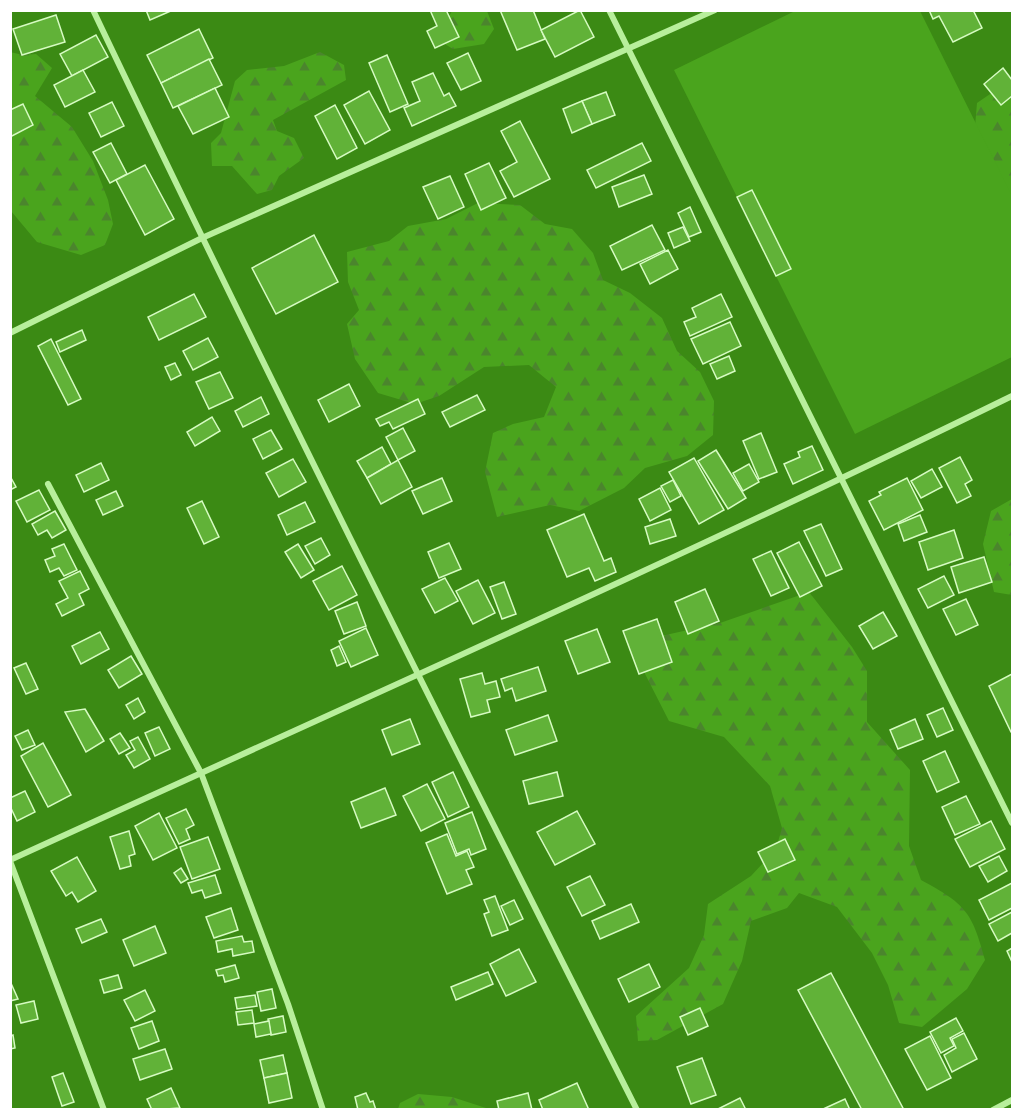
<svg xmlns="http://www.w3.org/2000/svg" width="1023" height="1120" font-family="'Noto Sans',sans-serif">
	<defs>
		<pattern id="forest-firs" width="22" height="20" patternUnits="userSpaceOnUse" patternTransform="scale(1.5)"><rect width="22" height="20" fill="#4aa41d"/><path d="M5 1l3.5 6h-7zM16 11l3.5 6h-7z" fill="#4b852d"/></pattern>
	</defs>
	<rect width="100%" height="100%" fill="#3b8a14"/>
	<g fill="url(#forest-firs)">
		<path d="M452,11H487L494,29L484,44L453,49L437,39Z"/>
		<path d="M10,52L23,55L36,54L52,68L35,96L72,127L93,161L108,200L113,224L105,245L81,255L37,242L11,211Z"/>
		<path d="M320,52L344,65L346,80L273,120L277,131L294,138L304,158L279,176L272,190L257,194L232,166H212L211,143L221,133L235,81L247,70L284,66Z"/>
		<path d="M1012,79V213L974,139L977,103Z"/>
		<path d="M478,203L520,205L545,224L572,229L593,253L603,280L630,293L662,318L677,351L700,372L714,401L713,435L687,456L645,468L624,488L579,511L550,505L497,517L485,472L493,433L513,424L544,417L556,387L529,365L484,367L439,396L415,404L378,393L355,359L347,324L359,310L348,282L347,252L389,241L408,226L446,219Z"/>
		<path d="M1012,499V595L994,592L983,544L991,511Z"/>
		<path d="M809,592L852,647L867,671V722L910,770L909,846L921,880C965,904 972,911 985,960L967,989L922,1027L899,1023L888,985L872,953L837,907L799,893L787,908L751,921L742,961L723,1004L657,1040L638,1041L636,1016L689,968L704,935L708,904L751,876L776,849L782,828L770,786L724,737L669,721L641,666L661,636L720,623Z"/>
		<path d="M418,1094L452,1097L489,1109H398L400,1103Z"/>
	</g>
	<path fill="#4aa41d" d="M795,11H920L1012,196V357L855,434L776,276L751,191L737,197L674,70Z"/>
	<g fill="#61b238" stroke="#d6fbc2" stroke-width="1.5">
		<path d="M146,10H173L150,20Z"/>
		<path d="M430,10H446L459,37L435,48L427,31L437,26Z"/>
		<path d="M500,10H533L545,39L517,50Z"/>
		<path d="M580,10L594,37L555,57L541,30Z"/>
		<path d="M929,10H973L982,28L953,42L939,16L933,19Z"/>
		<path d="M56,15L65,42L22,55L13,29Z"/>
		<path d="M199,29L213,58L161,83L147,55Z"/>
		<path d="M96,35L108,57L72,76L60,54Z"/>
		<path d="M468,53L481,81L461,90L447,63Z"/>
		<path d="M387,55L408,104L390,112L369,63Z"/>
		<path d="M209,59L222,85L173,108L161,83Z"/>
		<path d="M1003,68L1012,80V96L1001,105L984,84Z"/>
		<path d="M83,70L95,92L65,107L54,85Z"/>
		<path d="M433,73L444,96L449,93L456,106L412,126L404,108L420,101L412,82Z"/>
		<path d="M215,88L229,117L193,134L178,106Z"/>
		<path d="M369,91L390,130L365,144L344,105Z"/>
		<path d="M606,92L615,115L592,124L582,101Z"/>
		<path d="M582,101L592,124L572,133L563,109Z"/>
		<path d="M112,102L124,126L101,137L89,113Z"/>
		<path d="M23,104L33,125L10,137V110Z"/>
		<path d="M335,105L357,148L337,159L315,116Z"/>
		<path d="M520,121L550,179L514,197L500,171L517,162L501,131Z"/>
		<path d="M111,143L127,174L110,183L93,152Z"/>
		<path d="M642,143L651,161L596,188L587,170Z"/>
		<path d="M489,163L506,198L481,210L465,174Z"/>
		<path d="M145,165L174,219L145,235L116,180Z"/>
		<path d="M644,175L652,194L619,207L612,187Z"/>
		<path d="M450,176L464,207L438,219L423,187Z"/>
		<path d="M752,190L791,269L776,276L737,197Z"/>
		<path d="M690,207L701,232L689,237L678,213Z"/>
		<path d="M652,225L665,250L622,270L610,246Z"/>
		<path d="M683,227L690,241L674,248L668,233Z"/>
		<path d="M314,235L338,282L276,314L252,268Z"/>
		<path d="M668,250L678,269L650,284L640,264Z"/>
		<path d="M194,294L206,317L159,340L148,317Z"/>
		<path d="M721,294L732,317L690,336L684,322L696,317L692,308Z"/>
		<path d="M730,322L741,346L703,364L691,339Z"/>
		<path d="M82,330L86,340L60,352L56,342Z"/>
		<path d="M208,338L218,357L193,370L183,351Z"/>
		<path d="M51,339L81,399L68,405L38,346Z"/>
		<path d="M729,356L735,371L717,379L710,364Z"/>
		<path d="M175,363L181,375L171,380L165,367Z"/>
		<path d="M220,372L233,398L209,409L196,382Z"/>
		<path d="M349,384L360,406L329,422L318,400Z"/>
		<path d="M477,395L485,410L450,427L442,412Z"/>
		<path d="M261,397L269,414L243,427L235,411Z"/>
		<path d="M418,399L425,414L393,429L389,422L380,426L376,419Z"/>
		<path d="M212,417L220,431L195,446L187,432Z"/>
		<path d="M403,428L415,451L398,460L386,437Z"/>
		<path d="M271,430L282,449L263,459L253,439Z"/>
		<path d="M761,433L777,472L759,479L743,441Z"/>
		<path d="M812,446L823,470L793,484L784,464L800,457L798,452Z"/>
		<path d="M382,447L391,464L367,478L357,461Z"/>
		<path d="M716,450L746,498L728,509L698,461Z"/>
		<path d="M960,457L972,480L965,484L971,496L957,503L939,468Z"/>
		<path d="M694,458L724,510L699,524L669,472Z"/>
		<path d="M293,459L306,482L279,497L266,473Z"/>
		<path d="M398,460L412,487L381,504L367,478Z"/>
		<path d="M101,463L109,480L84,492L76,475Z"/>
		<path d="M749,464L759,482L743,491L733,473Z"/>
		<path d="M932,469L942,487L921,498L911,481Z"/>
		<path d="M10,476L16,487L10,490Z"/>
		<path d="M442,478L452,501L423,514L412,491Z"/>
		<path d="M907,478L923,510L884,530L869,501L881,495L879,492Z"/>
		<path d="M673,480L681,496L670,502L661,486Z"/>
		<path d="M660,488L671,510L650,521L639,499Z"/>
		<path d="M39,490L50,510L27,522L16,501Z"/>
		<path d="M116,491L123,506L103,515L96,500Z"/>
		<path d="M202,501L219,537L204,544L187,508Z"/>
		<path d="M305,502L315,522L287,535L278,515Z"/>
		<path d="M55,511L66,530L52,538L47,530L38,535L32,524Z"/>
		<path d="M584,514L604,561L611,558L616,572L595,581L589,568L567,577L547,530Z"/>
		<path d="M920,515L927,532L904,541L898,524Z"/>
		<path d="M670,519L676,536L650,544L645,527Z"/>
		<path d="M821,524L842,569L826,576L804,531Z"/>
		<path d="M954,530L963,558L928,570L919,542Z"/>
		<path d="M321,538L330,555L315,564L305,546Z"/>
		<path d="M799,542L822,586L800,597L777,553Z"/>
		<path d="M449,543L461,569L439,578L428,552Z"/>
		<path d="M64,544L77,570L64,576L59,568L50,572L45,560L55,556L52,549Z"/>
		<path d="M298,544L314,570L301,578L285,552Z"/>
		<path d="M771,551L789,588L771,596L753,559Z"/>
		<path d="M984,557L992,582L959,593L951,567Z"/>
		<path d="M342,566L357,595L329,610L313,581Z"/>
		<path d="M80,571L89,589L79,594L84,605L62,616L56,604L68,598L59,581Z"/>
		<path d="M944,576L954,595L928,608L918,589Z"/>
		<path d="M445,578L458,601L435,613L422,589Z"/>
		<path d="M478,580L495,613L473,624L456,591Z"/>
		<path d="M504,582L516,614L502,619L490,587Z"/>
		<path d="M705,589L719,621L688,634L675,602Z"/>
		<path d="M966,599L978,625L956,635L943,609Z"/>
		<path d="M357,602L366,626L344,634L335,611Z"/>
		<path d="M883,612L897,636L873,649L859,626Z"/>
		<path d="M657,619L672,662L639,674L623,631Z"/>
		<path d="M366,628L378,655L351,667L339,641Z"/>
		<path d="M597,629L610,662L578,674L565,641Z"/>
		<path d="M100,632L109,649L81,664L72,646Z"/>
		<path d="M339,646L346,662L337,666L331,650Z"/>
		<path d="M131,656L142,674L119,688L108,670Z"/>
		<path d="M26,663L38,689L26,694L14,668Z"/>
		<path d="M538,667L546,691L516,701L512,688L505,691L501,679Z"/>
		<path d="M482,673L485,684L496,681L500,697L487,700L490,712L471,717L460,679Z"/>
		<path d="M1012,674V732H1011L989,686Z"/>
		<path d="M138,698L145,712L134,719L126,705Z"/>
		<path d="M943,708L953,730L937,737L927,715Z"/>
		<path d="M85,709L104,741L86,752L65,712Z"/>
		<path d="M548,715L557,741L515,755L506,730Z"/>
		<path d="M410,719L420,744L392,755L382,730Z"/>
		<path d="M915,719L923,739L898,749L890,730Z"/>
		<path d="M159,727L170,749L155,756L145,733Z"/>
		<path d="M28,730L35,745L22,750L15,736Z"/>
		<path d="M120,733L130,748L119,754L110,739Z"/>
		<path d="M138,737L150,759L134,768L126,755L135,750L130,741Z"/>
		<path d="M43,743L71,795L48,807L21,756Z"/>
		<path d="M945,751L959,782L937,792L923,761Z"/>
		<path d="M453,772L469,807L448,817L432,782Z"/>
		<path d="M557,772L563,796L529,804L523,781Z"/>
		<path d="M427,784L445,819L421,831L403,796Z"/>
		<path d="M385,788L396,815L361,828L351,802Z"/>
		<path d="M25,791L35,812L17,821L10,806V798Z"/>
		<path d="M966,796L980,824L955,835L942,807Z"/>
		<path d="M186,809L194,825L186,829L190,839L179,844L166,818Z"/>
		<path d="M577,811L595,844L555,865L537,832Z"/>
		<path d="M472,812L486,849L471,855L469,849L457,854L445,823Z"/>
		<path d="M159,813L177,848L153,860L135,826Z"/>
		<path d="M991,821L1005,849L970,867L955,839Z"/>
		<path d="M129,831L135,854L129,856L131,866L120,869L110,837Z"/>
		<path d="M447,834L456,856L467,851L474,867L466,870L472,884L447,894L426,843Z"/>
		<path d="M208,837L220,869L192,879L180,847Z"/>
		<path d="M785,839L795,860L768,872L758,852Z"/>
		<path d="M999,856L1007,871L988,882L979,866Z"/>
		<path d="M77,857L96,891L78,902L72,892L66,896L51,871Z"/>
		<path d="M181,868L188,879L181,883L174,873Z"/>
		<path d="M215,875L221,893L205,898L202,890L192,893L188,883Z"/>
		<path d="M590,876L605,905L582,916L567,887Z"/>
		<path d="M1012,883V908L989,920L979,900Z"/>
		<path d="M495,896L508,930L492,936L484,914L489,912L484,900Z"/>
		<path d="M514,900L523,919L510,925L501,906Z"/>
		<path d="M631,904L639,922L600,939L592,921Z"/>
		<path d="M231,908L238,930L214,938L206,917Z"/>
		<path d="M1012,912V933L998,941L989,924Z"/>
		<path d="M101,919L107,932L82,943L76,929Z"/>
		<path d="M155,926L166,953L134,966L123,940Z"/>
		<path d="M242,936L244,942L252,941L254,952L233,956L232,949L218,952L216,941Z"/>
		<path d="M1012,948V962L1007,951Z"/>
		<path d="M519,949L536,982L506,996L490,964Z"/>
		<path d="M649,964L660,987L629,1002L618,979Z"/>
		<path d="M235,965L239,978L225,982L223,975L218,976L216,970Z"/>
		<path d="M488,972L493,984L456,1000L451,987Z"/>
		<path d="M831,973L904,1110H862L798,990Z"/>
		<path d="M118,975L122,988L104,993L100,980Z"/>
		<path d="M10,981L18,999L10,1001Z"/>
		<path d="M272,989L276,1008L261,1011L257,992Z"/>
		<path d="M145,990L155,1011L135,1021L124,1000Z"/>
		<path d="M255,995L257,1006L237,1009L235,998Z"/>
		<path d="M34,1001L38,1019L21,1023L16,1005Z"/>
		<path d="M700,1008L708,1026L688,1035L680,1017Z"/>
		<path d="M252,1010L254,1023L238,1025L236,1012Z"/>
		<path d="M283,1016L286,1032L271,1035L268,1019Z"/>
		<path d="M956,1018L963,1031L950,1038L954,1046L941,1053L930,1032Z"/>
		<path d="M152,1021L159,1041L139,1049L131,1028Z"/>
		<path d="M269,1021L271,1034L256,1037L254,1024Z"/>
		<path d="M964,1033L977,1059L952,1072L944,1055L956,1048L952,1039Z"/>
		<path d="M13,1035L15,1048L10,1049V1036Z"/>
		<path d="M930,1036L951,1078L927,1090L905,1049Z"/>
		<path d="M165,1049L172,1069L140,1080L133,1059Z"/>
		<path d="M283,1055L287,1073L264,1078L260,1060Z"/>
		<path d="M702,1058L716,1095L691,1104L677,1067Z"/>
		<path d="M63,1073L74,1102L62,1106L52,1077Z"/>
		<path d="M287,1073L292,1098L269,1103L264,1078Z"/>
		<path d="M577,1083L589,1110H543L539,1100Z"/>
		<path d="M171,1088L180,1108L152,1110L147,1099Z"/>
		<path d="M366,1093L370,1102L373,1101L376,1110H358L355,1097Z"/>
		<path d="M528,1093L532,1110H499L497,1101Z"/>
		<path d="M740,1098L746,1110H716Z"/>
		<path d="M845,1099L850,1110H821Z"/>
	</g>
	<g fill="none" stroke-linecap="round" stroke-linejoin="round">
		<g stroke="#b8ef9c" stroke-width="6">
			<path d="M93,10C269,380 453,745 637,1110"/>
			<path d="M609,10L1012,823"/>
			<path d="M10,333L202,238L715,10"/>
			<path d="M48,484L201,773L288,1004L323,1110"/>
			<path d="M10,860C345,707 681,558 1012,396"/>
			<path d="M10,861L104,1110"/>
			<path d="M993,1110L1012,1100"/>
		</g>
	</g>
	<rect width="1023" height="1120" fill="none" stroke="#ffffff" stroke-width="24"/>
</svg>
